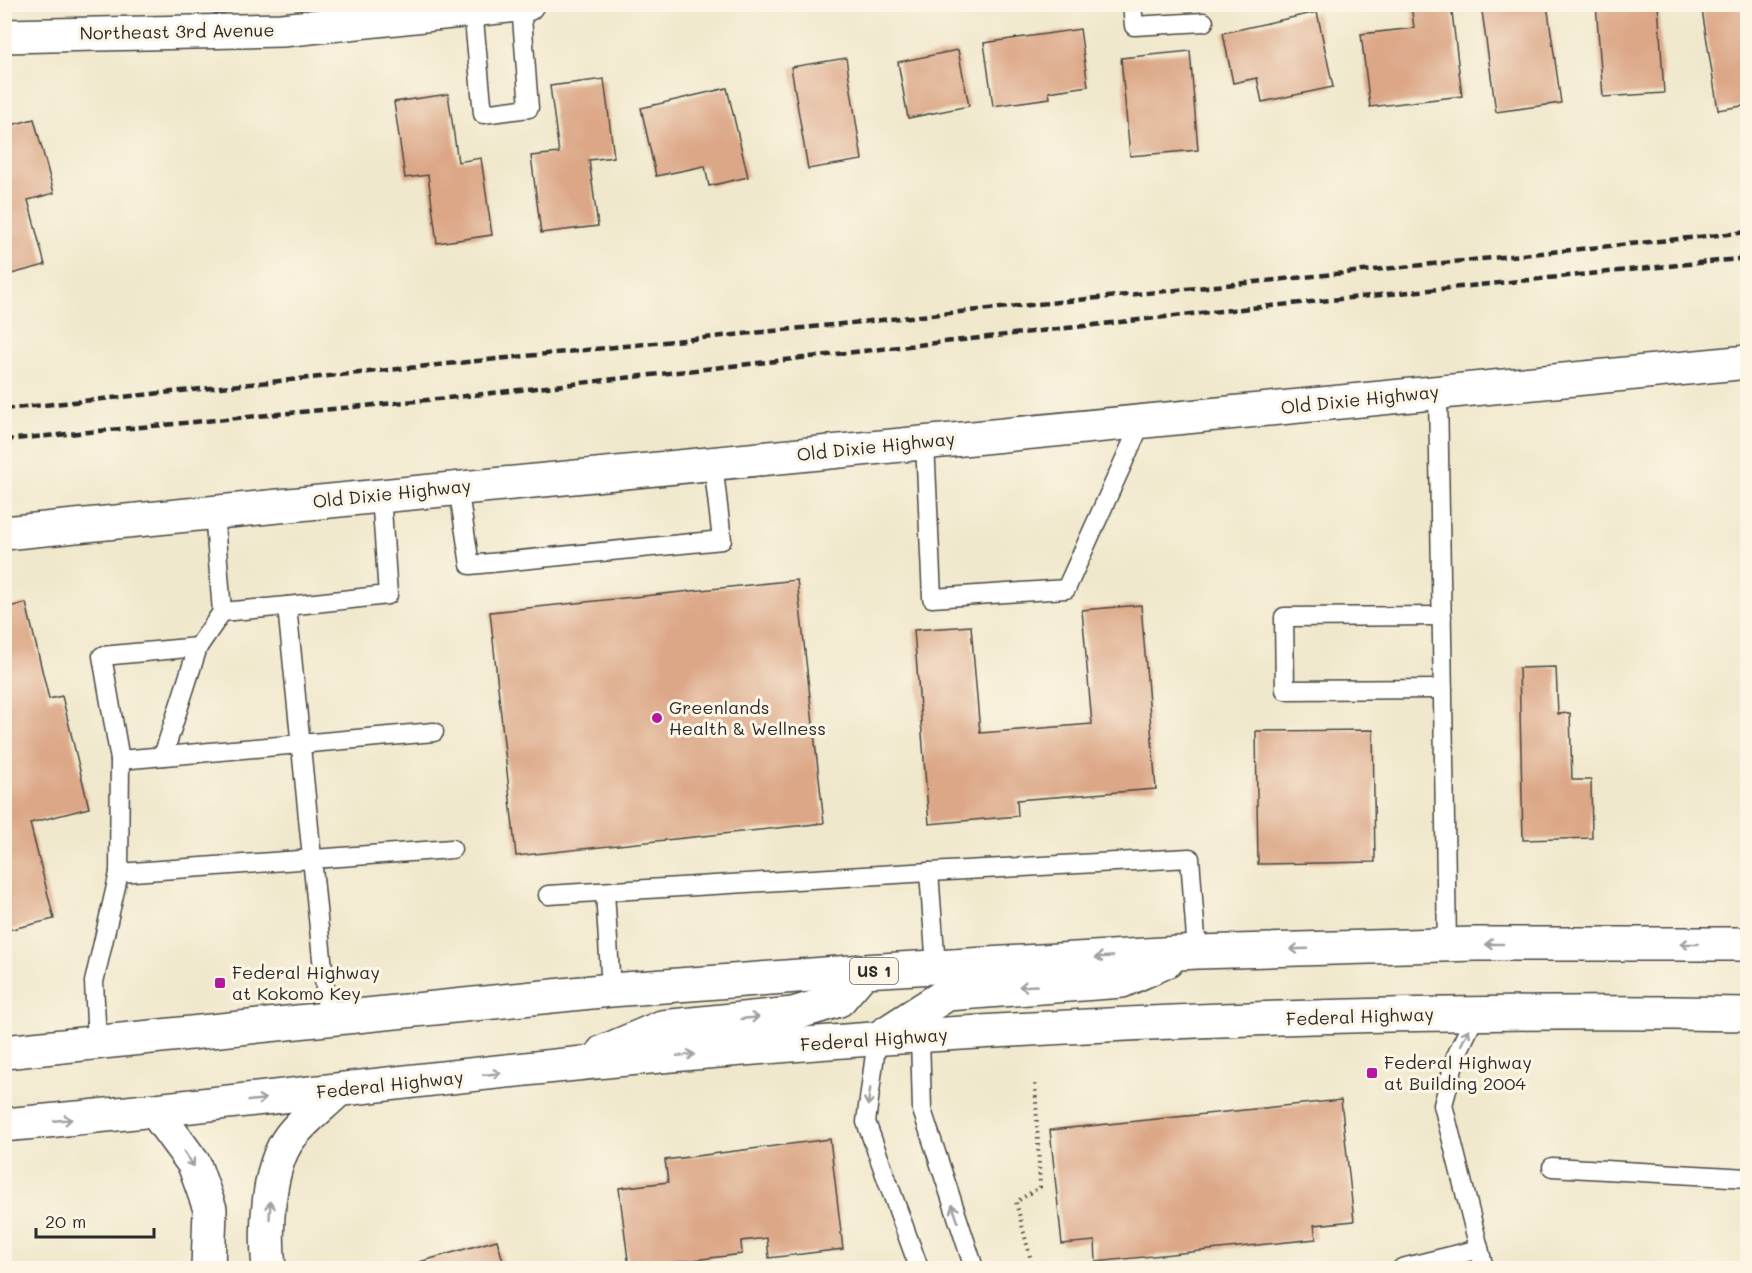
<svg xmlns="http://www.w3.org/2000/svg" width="1752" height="1273" viewBox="0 0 1752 1273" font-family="Mali,sans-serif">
<rect width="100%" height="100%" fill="#fcf5e5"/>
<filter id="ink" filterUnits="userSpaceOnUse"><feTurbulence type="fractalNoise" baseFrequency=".0167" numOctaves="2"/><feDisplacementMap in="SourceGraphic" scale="12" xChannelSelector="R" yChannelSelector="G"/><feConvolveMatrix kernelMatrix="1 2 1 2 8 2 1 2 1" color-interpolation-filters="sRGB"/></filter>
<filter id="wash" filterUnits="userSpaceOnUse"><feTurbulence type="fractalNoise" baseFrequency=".008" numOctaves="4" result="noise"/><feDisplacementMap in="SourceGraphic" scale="24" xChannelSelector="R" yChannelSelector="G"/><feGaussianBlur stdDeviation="1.35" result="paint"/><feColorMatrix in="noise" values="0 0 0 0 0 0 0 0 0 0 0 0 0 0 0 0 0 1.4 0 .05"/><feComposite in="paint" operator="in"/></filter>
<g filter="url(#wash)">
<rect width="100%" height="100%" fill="#f0e8cc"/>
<g id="blocks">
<g fill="#dca787">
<polygon points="1411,4 1451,4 1462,96 1370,107 1361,34 1414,28"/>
<polygon points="1481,4 1547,4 1561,103 1496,112"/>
<polygon points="1596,4 1658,4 1664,93 1603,97"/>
<polygon points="1701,4 1748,4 1748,105 1718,110"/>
<polygon points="1317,12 1333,87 1262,102 1257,78 1233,83 1223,33"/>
<polygon points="1080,29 1088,86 1049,92 1050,98 993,106 984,43"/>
<polygon points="958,50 969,106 908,118 898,62"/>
<polygon points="1190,51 1198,150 1130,156 1121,58"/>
<polygon points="846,58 862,160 808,169 791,67"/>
<polygon points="604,79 614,157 589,160 598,226 541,233 531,156 559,153 550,86"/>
<polygon points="727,88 748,177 709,186 705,166 656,176 641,108"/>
<polygon points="448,94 458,162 481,158 492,235 437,243 428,175 405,178 394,102"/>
<polygon points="34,119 54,193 28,200 45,265 4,276 4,127"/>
<polygon points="797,580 824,823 516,856 490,612"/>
<polygon points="26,603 49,699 62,696 89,808 30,823 54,919 4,931 4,608"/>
<polygon points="1141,605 1156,789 1017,800 1018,816 929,824 914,630 971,626 980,733 1092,724 1082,610"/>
<polygon points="1556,667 1558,714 1570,713 1572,780 1591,780 1592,838 1523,840 1519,668"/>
<polygon points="1373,730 1375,862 1258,864 1256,731"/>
<polygon points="1341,1100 1354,1221 1314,1225 1316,1239 1096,1262 1095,1241 1062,1244 1050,1130"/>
<polygon points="830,1139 843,1249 769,1258 767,1238 741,1241 742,1254 629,1268 619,1188 668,1182 665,1160"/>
<polygon points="497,1240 505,1268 398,1268"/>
</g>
</g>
</g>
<g filter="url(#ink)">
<use href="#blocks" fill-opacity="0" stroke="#494743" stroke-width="1.5"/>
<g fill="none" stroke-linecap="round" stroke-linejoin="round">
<g stroke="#494743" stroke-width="21">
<g id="service">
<polyline points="1132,4 1134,26 1204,22"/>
<polyline points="473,10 483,114 529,108 521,5"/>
<polyline points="1438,392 1447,945"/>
<polyline points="925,442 932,598 1066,589 1142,421"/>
<polyline points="458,487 470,565 722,540 713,463"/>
<polyline points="214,511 222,612"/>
<polyline points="1442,616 1284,617 1285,690 1443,689"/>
<polyline points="163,756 198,647"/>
<polyline points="120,760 434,732"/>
<polyline points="119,873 120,760 102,656 198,647 222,612 287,606"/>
<polyline points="605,892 611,990"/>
<polyline points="548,895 929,872"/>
<polyline points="936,967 929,872 1190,858 1197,952"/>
<polyline points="1476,1014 1456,1056 1443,1105 1484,1268"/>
<polyline points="328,1019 287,606 388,595 381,495"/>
<polyline points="920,1035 922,1110 974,1268"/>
<polyline points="877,1039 866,1122 919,1268"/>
<polyline points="97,1043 94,982 119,873 452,849"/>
<polyline points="1552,1167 1748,1178"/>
<polyline points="1402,1268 1479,1249"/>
</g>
</g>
<g stroke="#494743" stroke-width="36">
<g id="minor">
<polyline points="4,36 282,30 527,4"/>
<polyline points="155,1111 194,1164 210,1209 208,1268"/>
<path d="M269 1268C265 1231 267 1168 290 1137 303 1120 322 1106 337 1091"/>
</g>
</g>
<g stroke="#494743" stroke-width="36">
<polyline id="tertiary" points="4,533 1748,362"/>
</g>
<g stroke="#494743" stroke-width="36">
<g id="primary">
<polyline points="877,1039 947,994 1122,981 1167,961"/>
<polyline points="4,1052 611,990 864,971 1197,952 1476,944 1748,944"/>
<polyline points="603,1052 662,1027 793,1014 839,1000 864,971"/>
<path d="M4 1125C209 1107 412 1079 616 1060 992 1025 1370 1008 1748 1014"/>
</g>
</g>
<polyline stroke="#494743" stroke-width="4" stroke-dasharray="1.5 4.5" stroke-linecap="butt" points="1033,1268 1016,1202 1040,1187 1035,1080"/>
<use href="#service" stroke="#fff" stroke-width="18"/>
<use href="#minor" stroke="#fff" stroke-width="33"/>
<use href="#tertiary" stroke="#fff" stroke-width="33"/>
<use href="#primary" stroke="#fff" stroke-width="33"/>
<g stroke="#2b2b2b" stroke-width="4.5" stroke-dasharray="9 4.5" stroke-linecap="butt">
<polyline points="4,409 1748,232"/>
<polyline points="4,440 448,398 1191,314 1748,258"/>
</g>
</g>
<defs><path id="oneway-shaft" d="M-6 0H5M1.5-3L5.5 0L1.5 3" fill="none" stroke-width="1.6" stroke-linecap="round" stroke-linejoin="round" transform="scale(1.5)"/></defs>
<g stroke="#a0a0a0">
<use href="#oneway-shaft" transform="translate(1494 944) rotate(-180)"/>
<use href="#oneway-shaft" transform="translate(1689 944) rotate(-180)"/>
<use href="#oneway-shaft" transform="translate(1299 949) rotate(178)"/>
<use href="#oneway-shaft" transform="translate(1104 957) rotate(177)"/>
<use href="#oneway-shaft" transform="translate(1028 986) rotate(177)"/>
<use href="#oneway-shaft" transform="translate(750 1018) rotate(-6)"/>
<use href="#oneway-shaft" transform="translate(1465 1037) rotate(-64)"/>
<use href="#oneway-shaft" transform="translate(686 1055) rotate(-5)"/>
<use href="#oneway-shaft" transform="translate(492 1074) rotate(-6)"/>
<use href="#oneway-shaft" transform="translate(869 1097) rotate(98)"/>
<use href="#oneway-shaft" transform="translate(257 1100) rotate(-6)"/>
<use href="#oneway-shaft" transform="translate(63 1120) rotate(-5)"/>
<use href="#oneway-shaft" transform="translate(189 1159) rotate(56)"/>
<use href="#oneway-shaft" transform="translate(270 1210) rotate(-87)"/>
<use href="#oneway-shaft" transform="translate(955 1213) rotate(-109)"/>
</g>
</g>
<g fill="#b5179e" stroke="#fcf5e5" stroke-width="2">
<circle cx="657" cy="718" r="6"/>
<rect x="214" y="977" width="12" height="12" rx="3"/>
<rect x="1366" y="1067" width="12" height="12" rx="3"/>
</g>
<g text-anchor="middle" stroke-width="6" stroke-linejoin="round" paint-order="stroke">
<rect fill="#fcf5e5" stroke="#6a6863" stroke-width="1.5" x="850" y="958" width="48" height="26" rx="4.5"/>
<g font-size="16" font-weight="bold" fill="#2b2b2b">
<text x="874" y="977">US 1</text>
</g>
<g font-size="18" fill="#2b2b2b" stroke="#fcf5e5">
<text transform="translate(177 32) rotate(-1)" y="6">Northeast 3rd Avenue</text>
<text transform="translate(1360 400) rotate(-6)" y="6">Old Dixie Highway</text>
<text transform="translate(876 447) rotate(-6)" y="6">Old Dixie Highway</text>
<text transform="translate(392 494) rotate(-6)" y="6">Old Dixie Highway</text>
<text transform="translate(1360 1017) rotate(-2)" y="6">Federal Highway</text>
<text transform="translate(874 1040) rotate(-4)" y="6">Federal Highway</text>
<text transform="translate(390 1085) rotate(-6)" y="6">Federal Highway</text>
</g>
<g font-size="18" fill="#2b2b2b" stroke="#fcf5e5" text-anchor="start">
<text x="669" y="714">Greenlands<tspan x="669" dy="21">Health &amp; Wellness</tspan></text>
<text x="232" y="979">Federal Highway<tspan x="232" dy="21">at Kokomo Key</tspan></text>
<text x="1384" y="1069">Federal Highway<tspan x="1384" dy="21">at Building 2004</tspan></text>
</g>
</g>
<rect width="1752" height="1273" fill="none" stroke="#fcf5e5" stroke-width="24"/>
<path d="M36 1228v9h118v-9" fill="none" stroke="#2b2b2b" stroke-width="3"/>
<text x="45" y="1228" font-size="18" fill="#2b2b2b" stroke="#fcf5e5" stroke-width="4.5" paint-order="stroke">20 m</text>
</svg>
